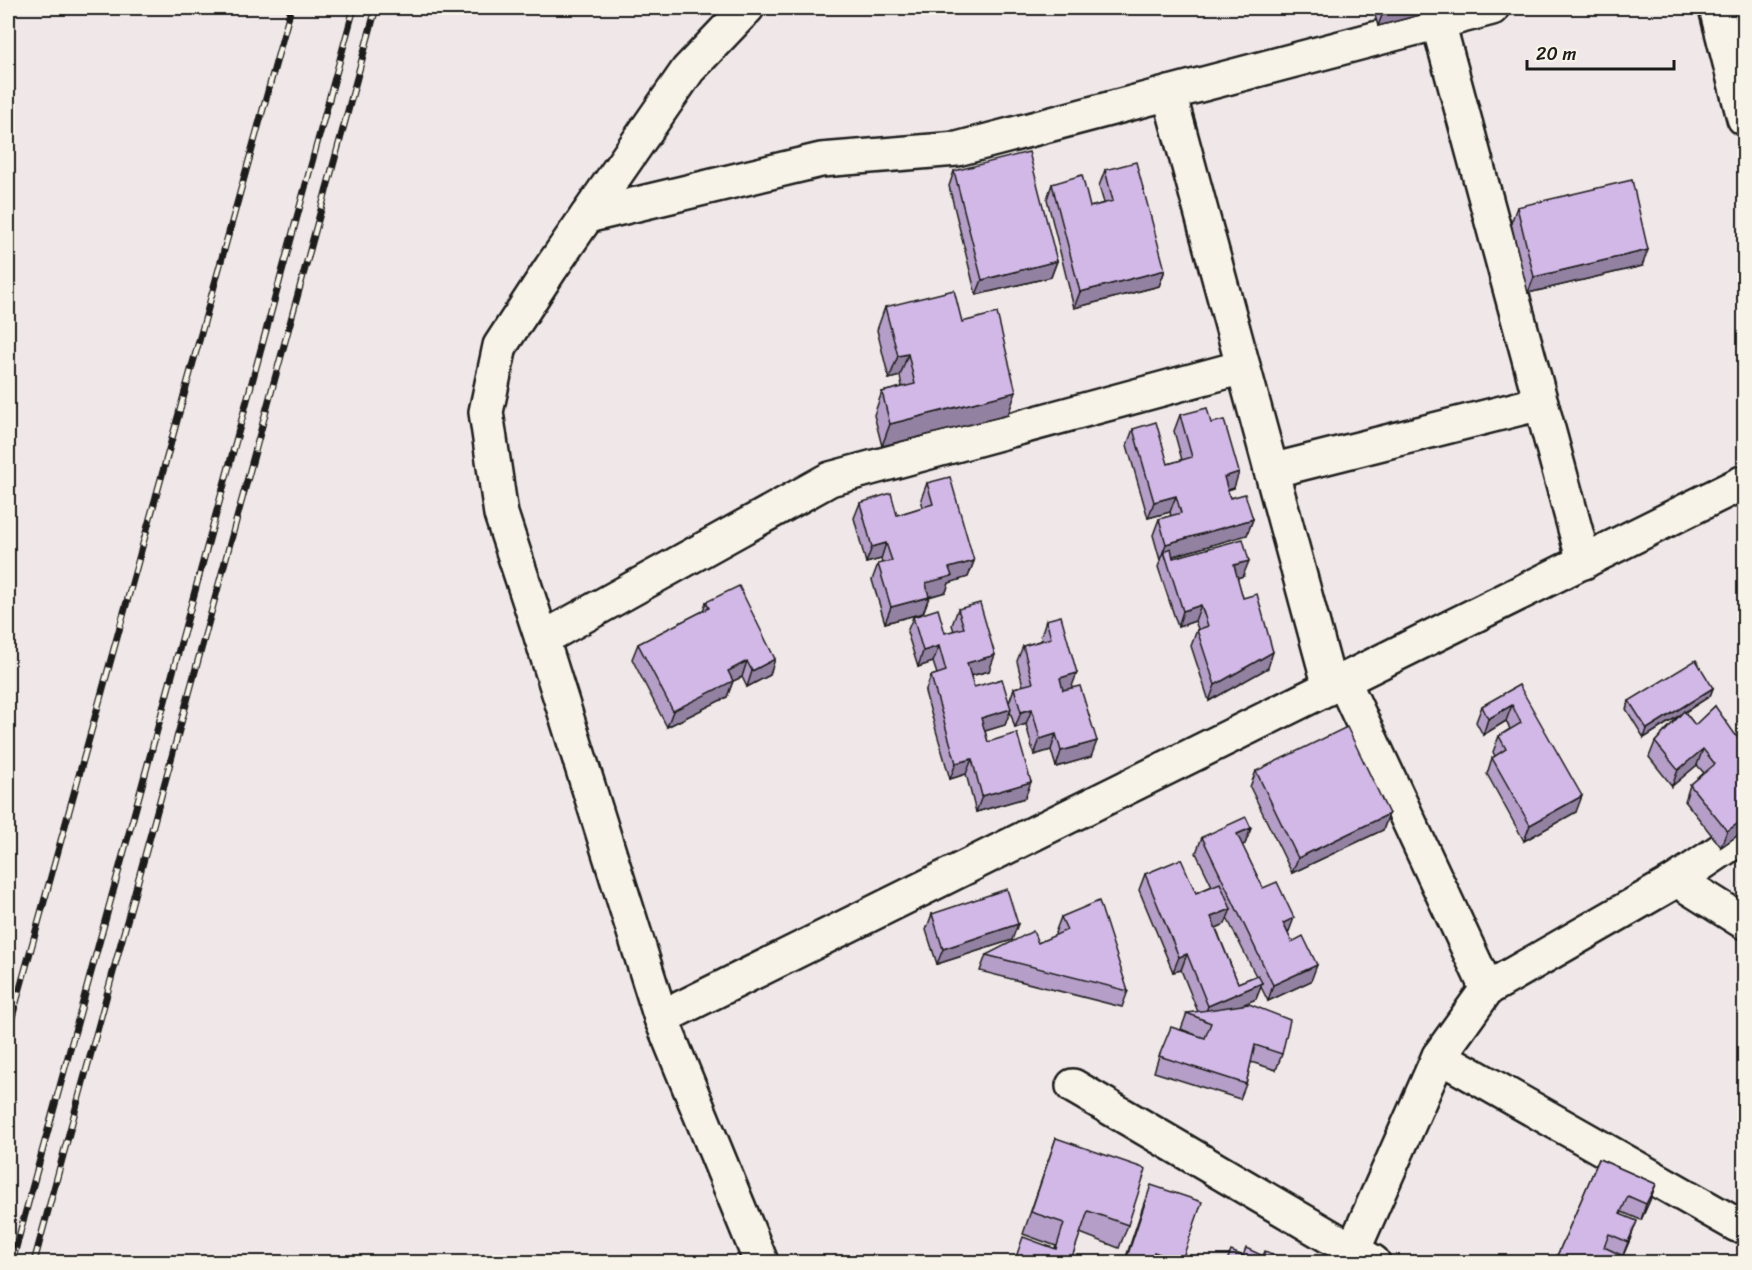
<svg xmlns="http://www.w3.org/2000/svg" width="1752" height="1270" viewBox="0 0 1752 1270" font-family="Sriracha,sans-serif">
<rect width="100%" height="100%" fill="#f0e7e8"/>
<filter id="ink" filterUnits="userSpaceOnUse"><feTurbulence type="fractalNoise" baseFrequency=".0167" numOctaves="2"/><feDisplacementMap in="SourceGraphic" scale="12" xChannelSelector="R" yChannelSelector="G"/><feConvolveMatrix kernelMatrix="1 2 1 2 8 2 1 2 1" color-interpolation-filters="sRGB"/></filter>
<g filter="url(#ink)">
<g fill="none" stroke-linecap="round" stroke-linejoin="round">
<g stroke="#1c1c1c" stroke-width="38">
<g id="street">
<polyline points="747,8 688,70 551,268 500,346 486,412 501,514 542,639 661,1018 761,1262"/>
<polyline points="1716,8 1744,118"/>
<polyline points="1438,22 1584,562"/>
<polyline points="1169,93 1330,687"/>
<polyline points="587,216 821,160 957,149 1492,8"/>
<polyline points="1271,471 1541,403"/>
<polyline points="542,639 830,479 1243,367"/>
<polyline points="1343,680 1487,989"/>
<polyline points="1677,880 1744,922"/>
<polyline points="661,1018 1744,482"/>
<polyline points="1439,1056 1737,1225"/>
<polyline points="1073,1086 1373,1262"/>
<polyline points="1348,1262 1439,1056 1487,989 1677,880 1744,835"/>
</g>
</g>
<use href="#street" stroke="#f7f3e8" stroke-width="33"/>
<g stroke="#1c1c1c" stroke-width="7">
<g id="rail">
<polyline points="8,1032 291,8"/>
<polyline points="12,1262 354,8"/>
<polyline points="34,1262 376,8"/>
</g>
</g>
<use href="#rail" stroke="#f7f3e8" stroke-width="4.5" stroke-dasharray="14" stroke-linecap="butt"/>
</g>
<g fill="#b59ec7" stroke="#1c1c1c" stroke-width="1.5" fill-rule="evenodd">
<polygon points="1373,8 1446,8 1378,26"/>
<polygon points="1105,170 1165,270 1159,286 1074,308 1047,199 1052,184 1090,207 1104,203 1099,186"/>
<polygon points="954,171 1057,261 1051,277 976,295 949,186"/>
<polygon points="1517,207 1642,266 1528,293 1511,223"/>
<polygon points="885,307 962,322 1008,415 882,446 874,415 882,392 902,387 900,376 889,379 877,330"/>
<polygon points="1180,415 1211,423 1234,488 1227,490 1230,498 1253,519 1247,535 1173,556 1173,558 1243,576 1237,578 1243,598 1268,668 1209,701 1191,646 1197,630 1198,629 1195,621 1178,627 1158,567 1161,559 1160,560 1153,535 1159,519 1171,516 1170,512 1148,518 1127,445 1133,429 1168,464 1182,460 1174,431"/>
<polygon points="927,483 974,561 968,577 949,583 946,592 929,597 923,613 885,623 872,580 878,564 882,563 881,559 866,563 854,518 860,503 897,515 923,507 921,499"/>
<polygon points="706,602 770,675 747,687 742,677 733,681 727,697 667,727 632,659 638,644 703,611"/>
<polygon points="958,609 989,671 971,676 974,687 1009,703 1014,688 1023,686 1017,661 1023,646 1042,640 1041,636 1046,620 1072,688 1091,757 1056,767 1051,750 1034,755 1026,724 1015,728 1010,711 1005,725 985,731 988,742 1025,798 976,812 966,774 950,779 925,692 931,676 937,674 933,662 918,667 907,632 913,617 945,633 954,631 952,625"/>
<polygon points="1519,685 1576,812 1524,841 1487,774 1492,758 1495,756 1493,752 1499,736 1510,729 1506,721 1483,735 1476,722 1482,706"/>
<polygon points="1713,688 1710,696 1685,712 1695,725 1715,706 1744,831 1721,847 1685,801 1690,785 1704,773 1697,765 1672,786 1649,757 1655,742 1679,716 1644,738 1626,709 1629,701"/>
<polygon points="1256,771 1389,814 1383,830 1292,873 1250,787"/>
<path d="M1251 828 1245 844 1242 845 1263 888 1288 934 1311 981 1268 1001 1261 987 1256 999 1244 1004 1282 1054 1276 1070 1251 1062 1246 1084 1240 1099 1154 1072 1159 1056 1196 1035 1181 1029 1187 1013 1198 1012 1181 970 1173 972 1139 890 1145 874 1196 893 1212 886 1196 853 1202 837ZM1227 918 1256 976 1238 983 1216 928 1225 924Z"/>
<polygon points="932,914 1012,940 937,964 926,930"/>
<polygon points="1061,917 1128,991 1122,1007 980,971 986,955 1038,943 1056,935 1055,933"/>
<polygon points="1056,1138 1128,1225 1119,1248 1080,1233 1070,1263 1055,1248 1056,1246 1023,1234"/>
<polygon points="1599,1159 1656,1184 1650,1200 1641,1220 1622,1212 1621,1214 1631,1237 1622,1258 1621,1257 1554,1263"/>
<polygon points="1145,1200 1181,1263 1124,1263"/>
</g>
<g fill="#9381a2" stroke="#1c1c1c" stroke-width="1.5">
<polygon points="1392,8 1446,8 1378,26 1384,10"/>
<polygon points="1648,250 1642,266 1528,293 1534,277"/>
<polygon points="1057,261 1051,277 976,295 982,280"/>
<polygon points="1165,270 1159,286 1074,308 1080,292"/>
<polygon points="908,354 900,376 889,379 898,356"/>
<polygon points="1016,392 1008,415 882,446 890,424"/>
<polygon points="1239,472 1234,488 1218,493 1224,477"/>
<polygon points="1176,496 1170,512 1148,518 1154,502"/>
<polygon points="1253,519 1247,535 1166,558 1164,551 1161,559 1160,560 1166,544"/>
<polygon points="886,543 881,559 866,563 872,547"/>
<polygon points="974,561 968,577 949,583 946,592 920,599 926,583 949,568"/>
<polygon points="1249,561 1243,576 1228,581 1234,565"/>
<polygon points="929,597 923,613 885,623 891,607"/>
<polygon points="1201,605 1195,621 1178,627 1183,611"/>
<polygon points="939,646 933,662 918,667 923,651"/>
<polygon points="1273,652 1268,668 1209,701 1215,685"/>
<polygon points="995,655 989,671 962,678 967,663"/>
<polygon points="775,659 770,675 747,687 752,671"/>
<polygon points="747,661 742,677 733,681 727,697 667,727 673,711 728,671"/>
<polygon points="1077,673 1071,689 1054,694 1060,678"/>
<polygon points="1713,688 1710,696 1644,738 1647,729"/>
<polygon points="1512,705 1506,721 1483,735 1488,719"/>
<polygon points="1011,709 1005,725 975,734 981,718"/>
<polygon points="1032,709 1026,724 1015,728 1021,712"/>
<polygon points="1056,734 1051,750 1034,755 1040,739"/>
<polygon points="1097,741 1091,757 1056,767 1061,751"/>
<polygon points="1703,749 1697,765 1672,786 1678,770"/>
<polygon points="972,759 966,774 950,779 956,763"/>
<polygon points="1031,782 1025,798 976,812 982,796"/>
<polygon points="1582,796 1576,812 1524,841 1530,825"/>
<polygon points="1389,814 1383,830 1292,873 1298,858"/>
<polygon points="1744,819 1744,831 1721,847 1727,831"/>
<polygon points="1251,828 1245,844 1232,850 1237,834"/>
<polygon points="1231,909 1225,924 1205,933 1211,917"/>
<polygon points="1294,918 1288,934 1283,923"/>
<polygon points="1018,924 1012,940 937,964 943,949"/>
<polygon points="1187,954 1181,970 1173,972 1179,957"/>
<polygon points="1317,965 1311,981 1268,1001 1273,985"/>
<polygon points="1262,983 1256,999 1206,1021 1203,1020 1208,1006"/>
<polygon points="1656,1184 1650,1200 1641,1220 1646,1204"/>
<polygon points="1637,1221 1631,1237 1622,1258 1628,1242"/>
</g>
<g fill="#d2b8e7" stroke="#1c1c1c" stroke-width="1.5">
<polygon points="1029,152 1057,261 982,280 954,171"/>
<polygon points="1136,162 1165,270 1080,292 1052,184 1082,175 1090,207 1113,201 1105,170"/>
<polygon points="1632,180 1648,250 1534,277 1517,207"/>
<polygon points="954,290 962,322 997,313 1016,392 890,424 882,392 915,384 908,354 898,356 885,307"/>
<polygon points="1207,408 1211,423 1224,420 1239,472 1224,477 1230,498 1245,494 1253,519 1166,544 1159,519 1181,513 1176,496 1154,502 1133,429 1156,422 1168,464 1192,457 1180,415"/>
<polygon points="950,477 974,561 949,568 952,576 926,583 929,597 891,607 878,564 892,561 886,543 872,547 860,503 891,493 897,515 933,504 927,483"/>
<polygon points="1243,539 1249,561 1234,565 1243,598 1257,594 1273,652 1215,685 1197,630 1208,626 1201,605 1183,611 1164,551 1171,548 1173,558"/>
<polygon points="739,586 775,659 752,671 747,661 728,671 733,681 673,711 638,644 709,608 706,602"/>
<polygon points="980,603 995,655 967,663 974,687 1002,679 1011,709 981,718 988,742 1017,733 1031,782 982,796 972,759 956,763 931,676 946,671 939,646 923,651 913,617 938,609 945,633 964,628 958,609"/>
<polygon points="1061,616 1077,673 1060,678 1063,690 1080,686 1097,741 1061,751 1056,734 1040,739 1032,709 1021,712 1014,688 1033,683 1023,646 1051,638 1046,620"/>
<polygon points="1696,660 1713,688 1647,729 1629,701"/>
<polygon points="1519,685 1582,796 1530,825 1492,758 1506,749 1499,736 1521,723 1512,705 1488,719 1482,706"/>
<polygon points="1715,706 1744,747 1744,819 1727,831 1690,785 1715,764 1703,749 1678,770 1655,742 1684,711 1695,725"/>
<polygon points="1347,727 1389,814 1298,858 1256,771"/>
<polygon points="1246,817 1251,828 1237,834 1263,888 1277,882 1294,918 1283,923 1292,942 1303,936 1317,965 1273,985 1202,837"/>
<polygon points="1181,859 1196,893 1220,883 1231,909 1211,917 1238,983 1258,975 1262,983 1208,1006 1187,954 1179,957 1145,874"/>
<polygon points="1007,889 1018,924 943,949 932,914"/>
<polygon points="1099,901 1128,991 986,955 1033,931 1038,943 1067,930 1061,917"/>
<polygon points="1249,1004 1290,1020 1282,1054 1255,1045 1246,1084 1159,1056 1171,1027 1205,1038 1211,1023 1187,1013"/>
<polygon points="1056,1138 1146,1169 1128,1225 1088,1211 1070,1263 1014,1263 1023,1237 1056,1249 1064,1223 1031,1212"/>
<polygon points="1599,1159 1656,1184 1646,1204 1628,1196 1620,1214 1637,1221 1628,1242 1609,1234 1604,1247 1621,1255 1618,1263 1554,1263"/>
<polygon points="1151,1185 1202,1202 1181,1263 1162,1263 1165,1256 1154,1252 1150,1263 1132,1263 1126,1260"/>
<polygon points="1246,1248 1263,1256 1265,1251 1293,1263 1226,1263 1231,1251 1243,1256"/>
</g>
</g>
<rect width="1752" height="1270" fill="none" stroke="#f7f3e8" stroke-width="30"/>
<rect x="15" y="15" width="1722" height="1240" fill="none" stroke="#1c1c1c" stroke-width="2" filter="url(#ink)"/>
<path d="M1527 60v9h147v-9" fill="none" stroke="#1c1c1c" stroke-width="3"/>
<text x="1536" y="60" font-size="18" fill="#1c1c1c" stroke="#f7f3e8" stroke-width="4.5" paint-order="stroke">20 m</text>
</svg>
